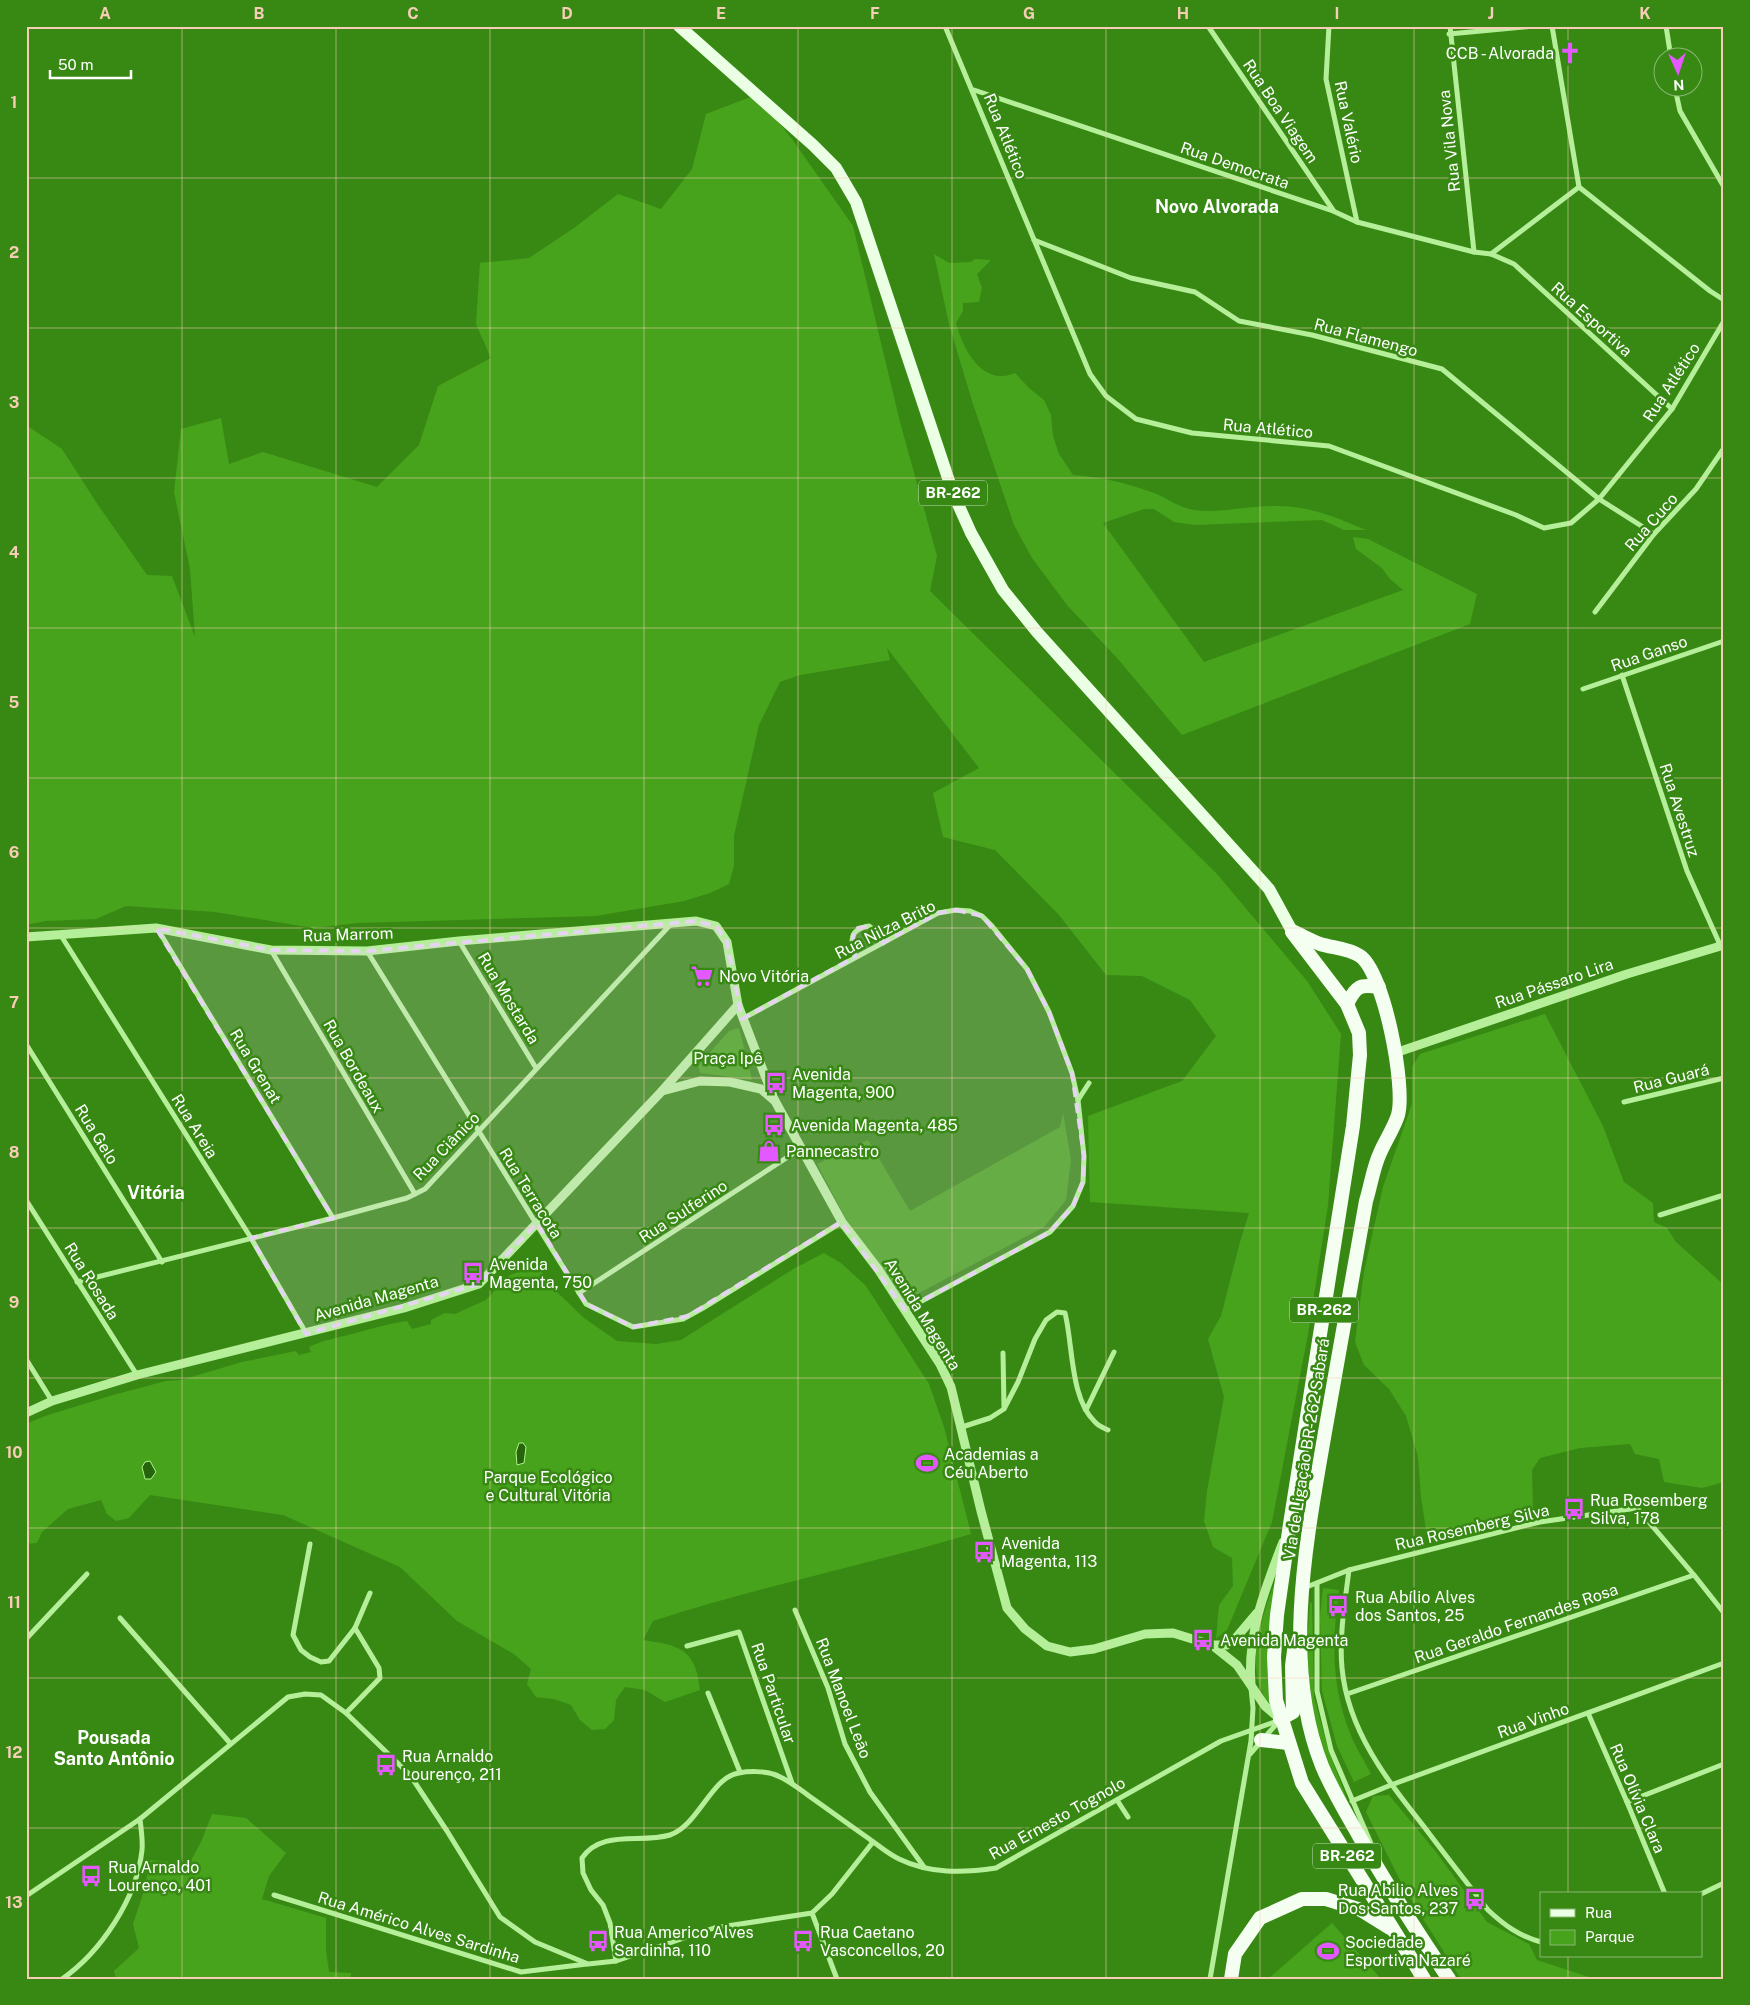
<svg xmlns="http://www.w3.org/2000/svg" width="1750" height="2005" viewBox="0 0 1750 2005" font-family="'Public Sans',sans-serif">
<rect width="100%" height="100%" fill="#388914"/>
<g fill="#48a31c">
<polygon points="756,95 792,139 853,226 900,422 937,556 930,591 1217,874 1307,981 1341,1034 1328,1205 1308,1334 1272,1522 1227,1630 1216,1639 1219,1605 1233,1586 1232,1558 1213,1547 1204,1521 1207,1491 1224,1397 1208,1339 1221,1316 1240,1242 1249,1213 1090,1202 1088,1116 1182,1081 1216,1036 1190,1000 1142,976 1106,975 1059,915 995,850 943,837 933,793 979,768 887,648 890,660 800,675 780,682 759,725 734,836 734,866 729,884 710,893 684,901 596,916 358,923 313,928 215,912 126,906 96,919 45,921 26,925 26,425 62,449 98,505 147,575 172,576 195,637 190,569 174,492 181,429 221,418 229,464 263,452 377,487 419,445 438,386 491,358 476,324 480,263 529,258 574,228 618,194 661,209 692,169 706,114"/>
<path d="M934 254 949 263 971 262 975 259 991 260 977 274 982 288 979 302 963 303V311L956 323C961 343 977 378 1003 376 1007 376 1011 374 1015 373L1029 388 1044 400 1051 415 1053 436 1059 454 1073 475C1101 477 1127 483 1154 493 1165 497 1177 506 1189 509 1218 515 1246 505 1276 506 1310 506 1335 517 1366 530H1344L1322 520 1195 525 1174 522 1154 509H1144L1103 523 1204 662 1403 590 1390 579 1382 568 1356 549 1353 537 1368 539 1477 594 1470 624 1182 735 1118 659 1067 605 1032 558 1014 525 972 401 949 324Z"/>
<polygon points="1545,1014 1603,1126 1624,1182 1653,1203 1654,1222 1667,1228 1676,1242 1724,1285 1724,1482 1702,1488 1664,1482 1659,1459 1635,1454 1630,1444 1580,1448 1540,1458 1532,1470 1533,1508 1427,1536 1421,1497 1418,1457 1406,1416 1389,1389 1364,1365 1355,1342 1364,1272 1383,1187 1412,1104 1412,1067 1420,1054"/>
<polygon points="739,1028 752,1080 700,1073 698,1066 729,1031"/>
<polygon points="1063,1113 1071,1160 1066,1200 1044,1227 902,1302 846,1219 817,1164 868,1140 910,1211 1060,1127"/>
<path d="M824 1253 841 1263 866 1286 929 1384 944 1427 971 1534C866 1565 758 1587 653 1621L643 1640C679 1645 696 1649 700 1690L665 1702 645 1690 625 1687 616 1700 614 1720 605 1729 592 1730 580 1720 571 1705 554 1699 536 1697 527 1684 531 1669 514 1654 457 1621 400 1567 283 1515 150 1495 129 1518 116 1521 107 1514 101 1500 68 1509 42 1532 37 1543 26 1544V1424L45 1416 113 1395 166 1381 181 1380 242 1362 296 1351 299 1355 311 1352 309 1347C324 1340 336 1338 352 1334 370 1329 388 1324 407 1321L412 1329 431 1324V1320L445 1313 455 1314 486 1300 508 1276 526 1269 542 1272 558 1293 584 1318 617 1341 656 1344 681 1340 795 1268Z"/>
<path d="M1282 1563 1274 1708 1268 1705C1265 1698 1261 1691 1259 1684 1248 1646 1269 1598 1282 1563Z"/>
<path d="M1323 1588 1339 1590C1332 1639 1331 1686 1350 1733 1355 1747 1364 1760 1371 1774L1354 1782 1337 1746 1322 1691 1320 1617Z"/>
<path d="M1310 1602 1312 1603 1314 1697 1328 1749 1348 1802C1339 1787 1329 1771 1323 1755 1319 1746 1318 1737 1316 1728 1307 1686 1306 1644 1310 1602Z"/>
<polygon points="1389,1795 1436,1852 1487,1922 1529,1944 1537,1960 1595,1979 1461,1979 1405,1890 1366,1812 1373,1796"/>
<polygon points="212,1814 246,1818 286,1853 269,1876 262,1899 326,1918 326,1950 329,1972 351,1973 351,1979 116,1979 114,1971 139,1948 133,1924 144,1891 150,1860 189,1864 201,1842"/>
<polygon points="1332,1923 1381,1979 1268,1979"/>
</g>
<g fill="#27650c" stroke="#aff38c">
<polygon points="519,1443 523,1443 526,1447 524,1463 517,1465 516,1452"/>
<polygon points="150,1461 156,1472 151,1479 145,1479 142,1467 145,1462"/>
</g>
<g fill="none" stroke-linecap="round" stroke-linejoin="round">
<g stroke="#b6ef9a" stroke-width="5">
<polyline points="945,26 1090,374 1106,396 1136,419 1192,433 1329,446 1516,515 1544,528 1571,523 1599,499 1672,409 1724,321"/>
<polyline points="1208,26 1333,210"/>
<polyline points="1329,26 1326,79 1357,222"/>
<polyline points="1450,26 1474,252"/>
<polyline points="1552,26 1579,187 1710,291 1724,300"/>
<polyline points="1666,26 1671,58"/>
<polyline points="1449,34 1535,26"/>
<polyline points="1675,88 1680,111 1724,187"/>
<polyline points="974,90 1333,211 1357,222 1474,252 1491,254 1514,264 1672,409"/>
<polyline points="1034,240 1131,278 1195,292 1239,321 1312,335 1442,369 1599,499 1654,534"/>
<polyline points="1491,254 1579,187"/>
<polyline points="1595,612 1654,534 1696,489 1724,448"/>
<polyline points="1622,675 1687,871 1721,947"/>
<polyline points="1583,689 1724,641"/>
<polyline points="157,928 333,1218"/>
<polyline points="60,934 251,1238 306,1333"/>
<polyline points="459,941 536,1068"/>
<polyline points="271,950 415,1194"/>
<polyline points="367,951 586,1304 633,1327 683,1319 703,1308 842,1222"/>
<path d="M855 957C850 941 849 929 869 926L877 932 883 943"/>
<polyline points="742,1019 938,913 956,910 970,911 982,916 992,926 1027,969 1049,1012 1072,1073 1078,1100 1084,1156 1083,1182 1073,1206 1050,1232 905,1310"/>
<polyline points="26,1044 162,1262"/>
<polyline points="1078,1100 1089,1083"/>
<polyline points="1624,1102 1724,1078"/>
<polyline points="26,1200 137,1375"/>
<polyline points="1660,1215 1724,1195"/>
<polyline points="77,1282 333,1218 407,1198 425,1189 671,924"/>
<polyline points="579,1293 800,1149"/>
<polyline points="1003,1353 1004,1408"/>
<polyline points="26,1359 52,1401"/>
<polyline points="1086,1410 1114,1352"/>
<path d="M962 1427 990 1418 1004 1409 1018 1382 1035 1339 1046 1320 1057 1312 1065 1313C1073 1344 1070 1399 1095 1422 1098 1426 1104 1428 1108 1430"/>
<polyline points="310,1544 293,1635 301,1650 310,1657 321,1662 329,1661 355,1628 370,1593"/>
<path d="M1349 1570C1345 1602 1339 1636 1342 1668 1348 1731 1387 1780 1425 1828 1446 1856 1467 1883 1488 1910 1504 1925 1519 1936 1541 1942"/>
<polyline points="1317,1584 1317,1691 1331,1750 1375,1853"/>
<polyline points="1304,1588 1349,1570 1540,1522 1637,1508 1694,1575 1724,1613"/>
<polyline points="795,1610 828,1688 845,1744 870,1792 924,1867"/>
<polyline points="120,1618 230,1743"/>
<polyline points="26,1639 87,1574"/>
<polyline points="687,1646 739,1632 792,1783"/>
<polyline points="708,1693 740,1772"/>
<polyline points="1347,1694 1694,1575"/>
<polyline points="346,1713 380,1678 379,1668 355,1628"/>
<polyline points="1588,1713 1627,1802 1665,1894"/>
<polyline points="1250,1754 1279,1721"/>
<polyline points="1117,1800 1128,1817"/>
<polyline points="1352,1801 1391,1785 1724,1663"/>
<polyline points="1627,1802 1724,1764"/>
<polyline points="1701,1894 1724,1883"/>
<polyline points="274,1895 521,1972 587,1964"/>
<polyline points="26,1896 140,1819 288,1697 305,1694 321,1695 346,1713 410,1775 447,1831 500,1917 535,1942 588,1964 616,1961 714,1928 812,1913 832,1894 873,1842"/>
<polyline points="812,1913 837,1979"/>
<path d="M616 1961 610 1923 603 1905 591 1890 583 1873 582 1858C602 1829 640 1844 670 1835 698 1826 712 1776 739 1773 748 1771 765 1771 773 1774 786 1778 798 1788 809 1796 829 1810 848 1824 868 1838 878 1845 888 1854 899 1859 930 1874 963 1873 996 1868L1221 1741 1280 1720"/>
<path d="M62 1979C101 1952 137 1898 142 1850 143 1840 141 1829 140 1819"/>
<polyline points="1210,1979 1251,1741 1253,1708 1251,1688"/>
</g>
<g stroke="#b6ef9a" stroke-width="9">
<polyline points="26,937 156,928 271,950 367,951 459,941 696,921 716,926 727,942 738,1005 774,1099"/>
<polyline points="1395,1053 1627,974 1724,945"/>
<polyline points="662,1091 700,1081 730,1082 761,1089 775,1101 842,1222 878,1269 940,1364 951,1387 981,1511 1007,1608 1025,1629 1047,1646 1070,1652 1094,1649 1145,1634 1173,1633 1212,1645 1227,1645 1235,1639 1257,1613"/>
<polyline points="26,1413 52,1401 137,1375 404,1308 479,1284 662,1091 738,1005"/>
<polyline points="1212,1645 1237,1665 1265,1706 1280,1719"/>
<path d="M1251 1684C1247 1634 1265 1589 1283 1542"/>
</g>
<polyline stroke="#eaffe3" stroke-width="12" points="679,26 813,145 836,168 856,202 953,493 971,533 1003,590 1037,632 1269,889 1292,931"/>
<g stroke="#f4fff1" stroke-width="14">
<path d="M1292 931C1301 935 1310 940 1320 944 1333 948 1348 948 1360 956 1384 972 1406 1087 1398 1115 1394 1128 1385 1141 1380 1153 1373 1168 1371 1185 1366 1201 1353 1278 1338 1355 1325 1432 1307 1537 1281 1664 1322 1766 1332 1790 1346 1813 1359 1836 1387 1885 1417 1932 1449 1979"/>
<polyline points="1292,932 1347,1004 1359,1033 1360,1055 1353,1126 1290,1524 1277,1615 1274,1657 1276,1700 1302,1783 1424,1979"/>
<path d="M1347 1004C1356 986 1360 984 1379 987"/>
<polyline points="1280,1719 1293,1712 1292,1666 1295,1643"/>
<polyline points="1261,1740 1288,1743"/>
<polyline points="1231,1979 1235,1954 1260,1918 1302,1899 1326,1899 1361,1910 1390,1928"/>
</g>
</g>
<path fill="#e5d5f2" fill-opacity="0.2" stroke="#e5d5f2" stroke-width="4" stroke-dasharray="10 6" stroke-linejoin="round" d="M956 910 982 916 1027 969 1049 1012 1072 1073 1084 1156 1083 1182 1073 1206 1050 1232 905 1310 841 1222 688 1316 633 1327 586 1304 537 1223 479 1284 306 1334 251 1238 333 1218 156 928 271 950 367 951 696 921 716 926 727 942 742 1019 855 957 853 933 858 928 869 926 883 943 938 913Z"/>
<path fill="none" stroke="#f8cdb6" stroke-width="1" stroke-opacity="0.55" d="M182 26V1979M336 26V1979M490 26V1979M644 26V1979M798 26V1979M952 26V1979M1106 26V1979M1260 26V1979M1414 26V1979M1568 26V1894M26 178H1724M26 328H1724M26 478H1724M26 628H1724M26 778H1724M26 928H1724M26 1078H1724M26 1228H1724M26 1378H1724M26 1528H1724M26 1678H1724M26 1828H1724M1568 1956V1979"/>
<defs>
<g id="church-bare" transform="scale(1.725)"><path d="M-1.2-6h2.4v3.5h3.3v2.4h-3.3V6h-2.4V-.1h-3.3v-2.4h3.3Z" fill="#e459ff" stroke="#388914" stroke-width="2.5" paint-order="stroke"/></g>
<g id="supermarket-bare" transform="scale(1.725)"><path d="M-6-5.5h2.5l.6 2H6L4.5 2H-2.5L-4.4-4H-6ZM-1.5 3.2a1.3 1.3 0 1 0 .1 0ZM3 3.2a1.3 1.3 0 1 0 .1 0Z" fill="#e459ff" stroke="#388914" stroke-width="2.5" paint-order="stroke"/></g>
<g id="bus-bare" transform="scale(1.725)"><path d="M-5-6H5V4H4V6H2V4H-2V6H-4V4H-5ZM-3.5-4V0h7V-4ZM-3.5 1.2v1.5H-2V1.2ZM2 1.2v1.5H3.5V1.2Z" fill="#e459ff" stroke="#388914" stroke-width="2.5" paint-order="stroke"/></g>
<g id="shop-bare" transform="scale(1.725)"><path d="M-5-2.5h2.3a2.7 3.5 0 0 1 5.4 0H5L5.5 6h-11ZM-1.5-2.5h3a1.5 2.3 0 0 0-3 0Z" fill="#e459ff" stroke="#388914" stroke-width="2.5" paint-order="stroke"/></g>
<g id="stadium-bare" transform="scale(1.725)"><path d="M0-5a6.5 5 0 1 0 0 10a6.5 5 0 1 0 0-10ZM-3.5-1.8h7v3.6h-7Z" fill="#e459ff" stroke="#388914" stroke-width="2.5" paint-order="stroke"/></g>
</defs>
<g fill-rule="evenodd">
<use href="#church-bare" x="1570" y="53"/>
<use href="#supermarket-bare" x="702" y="976"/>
<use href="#bus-bare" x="776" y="1083"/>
<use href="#bus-bare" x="774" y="1125"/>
<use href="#shop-bare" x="769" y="1151"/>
<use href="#bus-bare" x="473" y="1273"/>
<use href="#stadium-bare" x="927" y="1463"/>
<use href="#bus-bare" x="1574" y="1509"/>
<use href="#bus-bare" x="984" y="1552"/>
<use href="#bus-bare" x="1338" y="1606"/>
<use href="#bus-bare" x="1203" y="1640"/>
<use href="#bus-bare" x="386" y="1765"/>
<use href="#bus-bare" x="91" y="1876"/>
<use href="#bus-bare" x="1475" y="1899"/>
<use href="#bus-bare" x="598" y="1941"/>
<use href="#bus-bare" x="803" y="1941"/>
<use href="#stadium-bare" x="1328" y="1951"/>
</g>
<g text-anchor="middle" stroke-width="5" stroke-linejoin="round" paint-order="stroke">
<g fill="#388914" stroke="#c3dcb8" stroke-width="1">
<rect x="919" y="480.5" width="68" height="25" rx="4"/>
<rect x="1290" y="1297.5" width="68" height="25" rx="4"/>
<rect x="1313" y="1843.5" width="68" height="25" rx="4"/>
</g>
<g font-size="15" font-weight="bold" fill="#fff">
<text x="953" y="498">BR-262</text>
<text x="1324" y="1315">BR-262</text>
<text x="1347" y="1861">BR-262</text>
</g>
<g font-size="16" fill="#fff" stroke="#388914" text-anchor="start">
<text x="1554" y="59" text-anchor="end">CCB - Alvorada</text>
<text x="719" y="982">Novo Vitória</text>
<text x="792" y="1080">Avenida<tspan x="792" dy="18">Magenta, 900</tspan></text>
<text x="791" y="1131">Avenida Magenta, 485</text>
<text x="786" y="1157">Pannecastro</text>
<text x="489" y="1270">Avenida<tspan x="489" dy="18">Magenta, 750</tspan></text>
<text x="944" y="1460">Academias a<tspan x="944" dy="18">Céu Aberto</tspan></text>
<text x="1590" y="1506">Rua Rosemberg<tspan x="1590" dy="18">Silva, 178</tspan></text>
<text x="1001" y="1549">Avenida<tspan x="1001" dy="18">Magenta, 113</tspan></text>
<text x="1355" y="1603">Rua Abílio Alves<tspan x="1355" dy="18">dos Santos, 25</tspan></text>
<text x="1220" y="1646">Avenida Magenta</text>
<text x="402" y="1762">Rua Arnaldo<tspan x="402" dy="18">Lourenço, 211</tspan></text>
<text x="108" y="1873">Rua Arnaldo<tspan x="108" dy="18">Lourenço, 401</tspan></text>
<text x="1458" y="1896" text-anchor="end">Rua Abilio Alves<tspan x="1458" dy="18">Dos Santos, 237</tspan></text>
<text x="614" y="1938">Rua Americo Alves<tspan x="614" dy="18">Sardinha, 110</tspan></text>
<text x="820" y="1938">Rua Caetano<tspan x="820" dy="18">Vasconcellos, 20</tspan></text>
<text x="1345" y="1948">Sociedade<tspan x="1345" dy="18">Esportiva Nazaré</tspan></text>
</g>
<g font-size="16" fill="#fff" stroke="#388914">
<text transform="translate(1281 111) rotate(56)" y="6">Rua Boa Viagem</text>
<text transform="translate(1349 122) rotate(78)" y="6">Rua Valério</text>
<text transform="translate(1006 136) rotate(68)" y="6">Rua Atlético</text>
<text transform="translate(1449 141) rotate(-96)" y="6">Rua Vila Nova</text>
<text transform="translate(1235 165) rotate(19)" y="6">Rua Democrata</text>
<text transform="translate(1592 319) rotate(42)" y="6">Rua Esportiva</text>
<text transform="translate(1366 337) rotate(15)" y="6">Rua Flamengo</text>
<text transform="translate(1671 382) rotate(-57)" y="6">Rua Atlético</text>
<text transform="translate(1268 428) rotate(5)" y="6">Rua Atlético</text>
<text transform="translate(1651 522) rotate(-49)" y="6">Rua Cuco</text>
<text transform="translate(1649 653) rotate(-19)" y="6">Rua Ganso</text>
<text transform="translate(1680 810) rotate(72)" y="6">Rua Avestruz</text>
<text transform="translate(885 929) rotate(-27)" y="6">Rua Nilza Brito</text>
<text transform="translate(348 934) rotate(-2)" y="6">Rua Marrom</text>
<text transform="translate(1554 983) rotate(-19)" y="6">Rua Pássaro Lira</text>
<text transform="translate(509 998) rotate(59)" y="6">Rua Mostarda</text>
<text transform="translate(256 1066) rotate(59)" y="6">Rua Grenat</text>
<text transform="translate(354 1066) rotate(60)" y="6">Rua Bordeaux</text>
<text transform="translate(1671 1078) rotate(-14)" y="6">Rua Guará</text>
<text transform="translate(195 1126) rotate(58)" y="6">Rua Areia</text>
<text transform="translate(97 1134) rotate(58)" y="6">Rua Gelo</text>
<text transform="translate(446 1146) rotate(-46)" y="6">Rua Ciânico</text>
<text transform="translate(531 1193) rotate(58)" y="6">Rua Terracota</text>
<text transform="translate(683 1211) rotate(-33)" y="6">Rua Sulferino</text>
<text transform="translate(92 1281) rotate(58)" y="6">Rua Rosada</text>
<text transform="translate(376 1298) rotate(-16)" y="6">Avenida Magenta</text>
<text transform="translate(923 1314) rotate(58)" y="6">Avenida Magenta</text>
<text transform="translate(1306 1449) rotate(-81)" y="6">Via de Ligação BR-262 Sabará</text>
<text transform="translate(1472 1527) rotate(-13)" y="6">Rua Rosemberg Silva</text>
<text transform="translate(1516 1623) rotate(-19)" y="6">Rua Geraldo Fernandes Rosa</text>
<text transform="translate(774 1693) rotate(71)" y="6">Rua Particular</text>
<text transform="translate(844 1698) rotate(69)" y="6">Rua Manoel Leão</text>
<text transform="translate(1533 1720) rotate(-20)" y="6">Rua Vinho</text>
<text transform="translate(1638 1798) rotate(67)" y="6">Rua Olívia Clara</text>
<text transform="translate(1057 1818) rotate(-29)" y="6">Rua Ernesto Tognolo</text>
<text transform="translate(419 1927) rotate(17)" y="6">Rua Américo Alves Sardinha</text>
</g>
<g font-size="16" fill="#fff" stroke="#388914">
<text x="728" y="1064">Praça Ipê</text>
<text x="548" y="1483">Parque Ecológico<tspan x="548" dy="18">e Cultural Vitória</tspan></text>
</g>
<g font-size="18" font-weight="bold" fill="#fff" stroke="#388914">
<text x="1217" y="213">Novo Alvorada</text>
<text x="156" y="1199">Vitória</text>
<text x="114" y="1744">Pousada<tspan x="114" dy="21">Santo Antônio</tspan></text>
</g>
</g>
<rect width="1750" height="2005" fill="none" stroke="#388914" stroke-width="55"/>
<rect x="1540" y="1892" width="162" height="65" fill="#388914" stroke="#88b872"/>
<rect x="1550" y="1909" width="25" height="8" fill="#eaffe3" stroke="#88b872"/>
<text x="1585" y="1918" font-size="15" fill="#ffffff">Rua</text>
<rect x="1550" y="1930" width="25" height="15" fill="#48a31c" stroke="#88b872"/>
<text x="1585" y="1942" font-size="15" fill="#ffffff">Parque</text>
<g transform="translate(1678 72) rotate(177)"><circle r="24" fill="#388914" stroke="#88b872"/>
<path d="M0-4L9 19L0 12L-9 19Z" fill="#e459ff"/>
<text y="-8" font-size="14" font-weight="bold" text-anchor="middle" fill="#ffffff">N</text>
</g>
<path d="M50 70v8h81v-8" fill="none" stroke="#ffffff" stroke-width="2.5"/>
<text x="58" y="70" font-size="15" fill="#ffffff" stroke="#388914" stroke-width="4" paint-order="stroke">50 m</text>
<rect x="28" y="28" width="1694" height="1950" fill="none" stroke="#f8cdb6" stroke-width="2"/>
<g font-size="16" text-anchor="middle" font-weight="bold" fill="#f8cdb6">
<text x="105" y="19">A</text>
<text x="259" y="19">B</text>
<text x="413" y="19">C</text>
<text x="567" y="19">D</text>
<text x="721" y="19">E</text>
<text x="875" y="19">F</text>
<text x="1029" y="19">G</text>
<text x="1183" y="19">H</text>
<text x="1337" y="19">I</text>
<text x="1491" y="19">J</text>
<text x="1645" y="19">K</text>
<text x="14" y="108">1</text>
<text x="14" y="258">2</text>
<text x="14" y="408">3</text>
<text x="14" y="558">4</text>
<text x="14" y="708">5</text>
<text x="14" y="858">6</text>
<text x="14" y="1008">7</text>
<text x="14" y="1158">8</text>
<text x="14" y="1308">9</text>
<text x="14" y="1458">10</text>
<text x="14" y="1608">11</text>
<text x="14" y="1758">12</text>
<text x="14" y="1908">13</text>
</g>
</svg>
